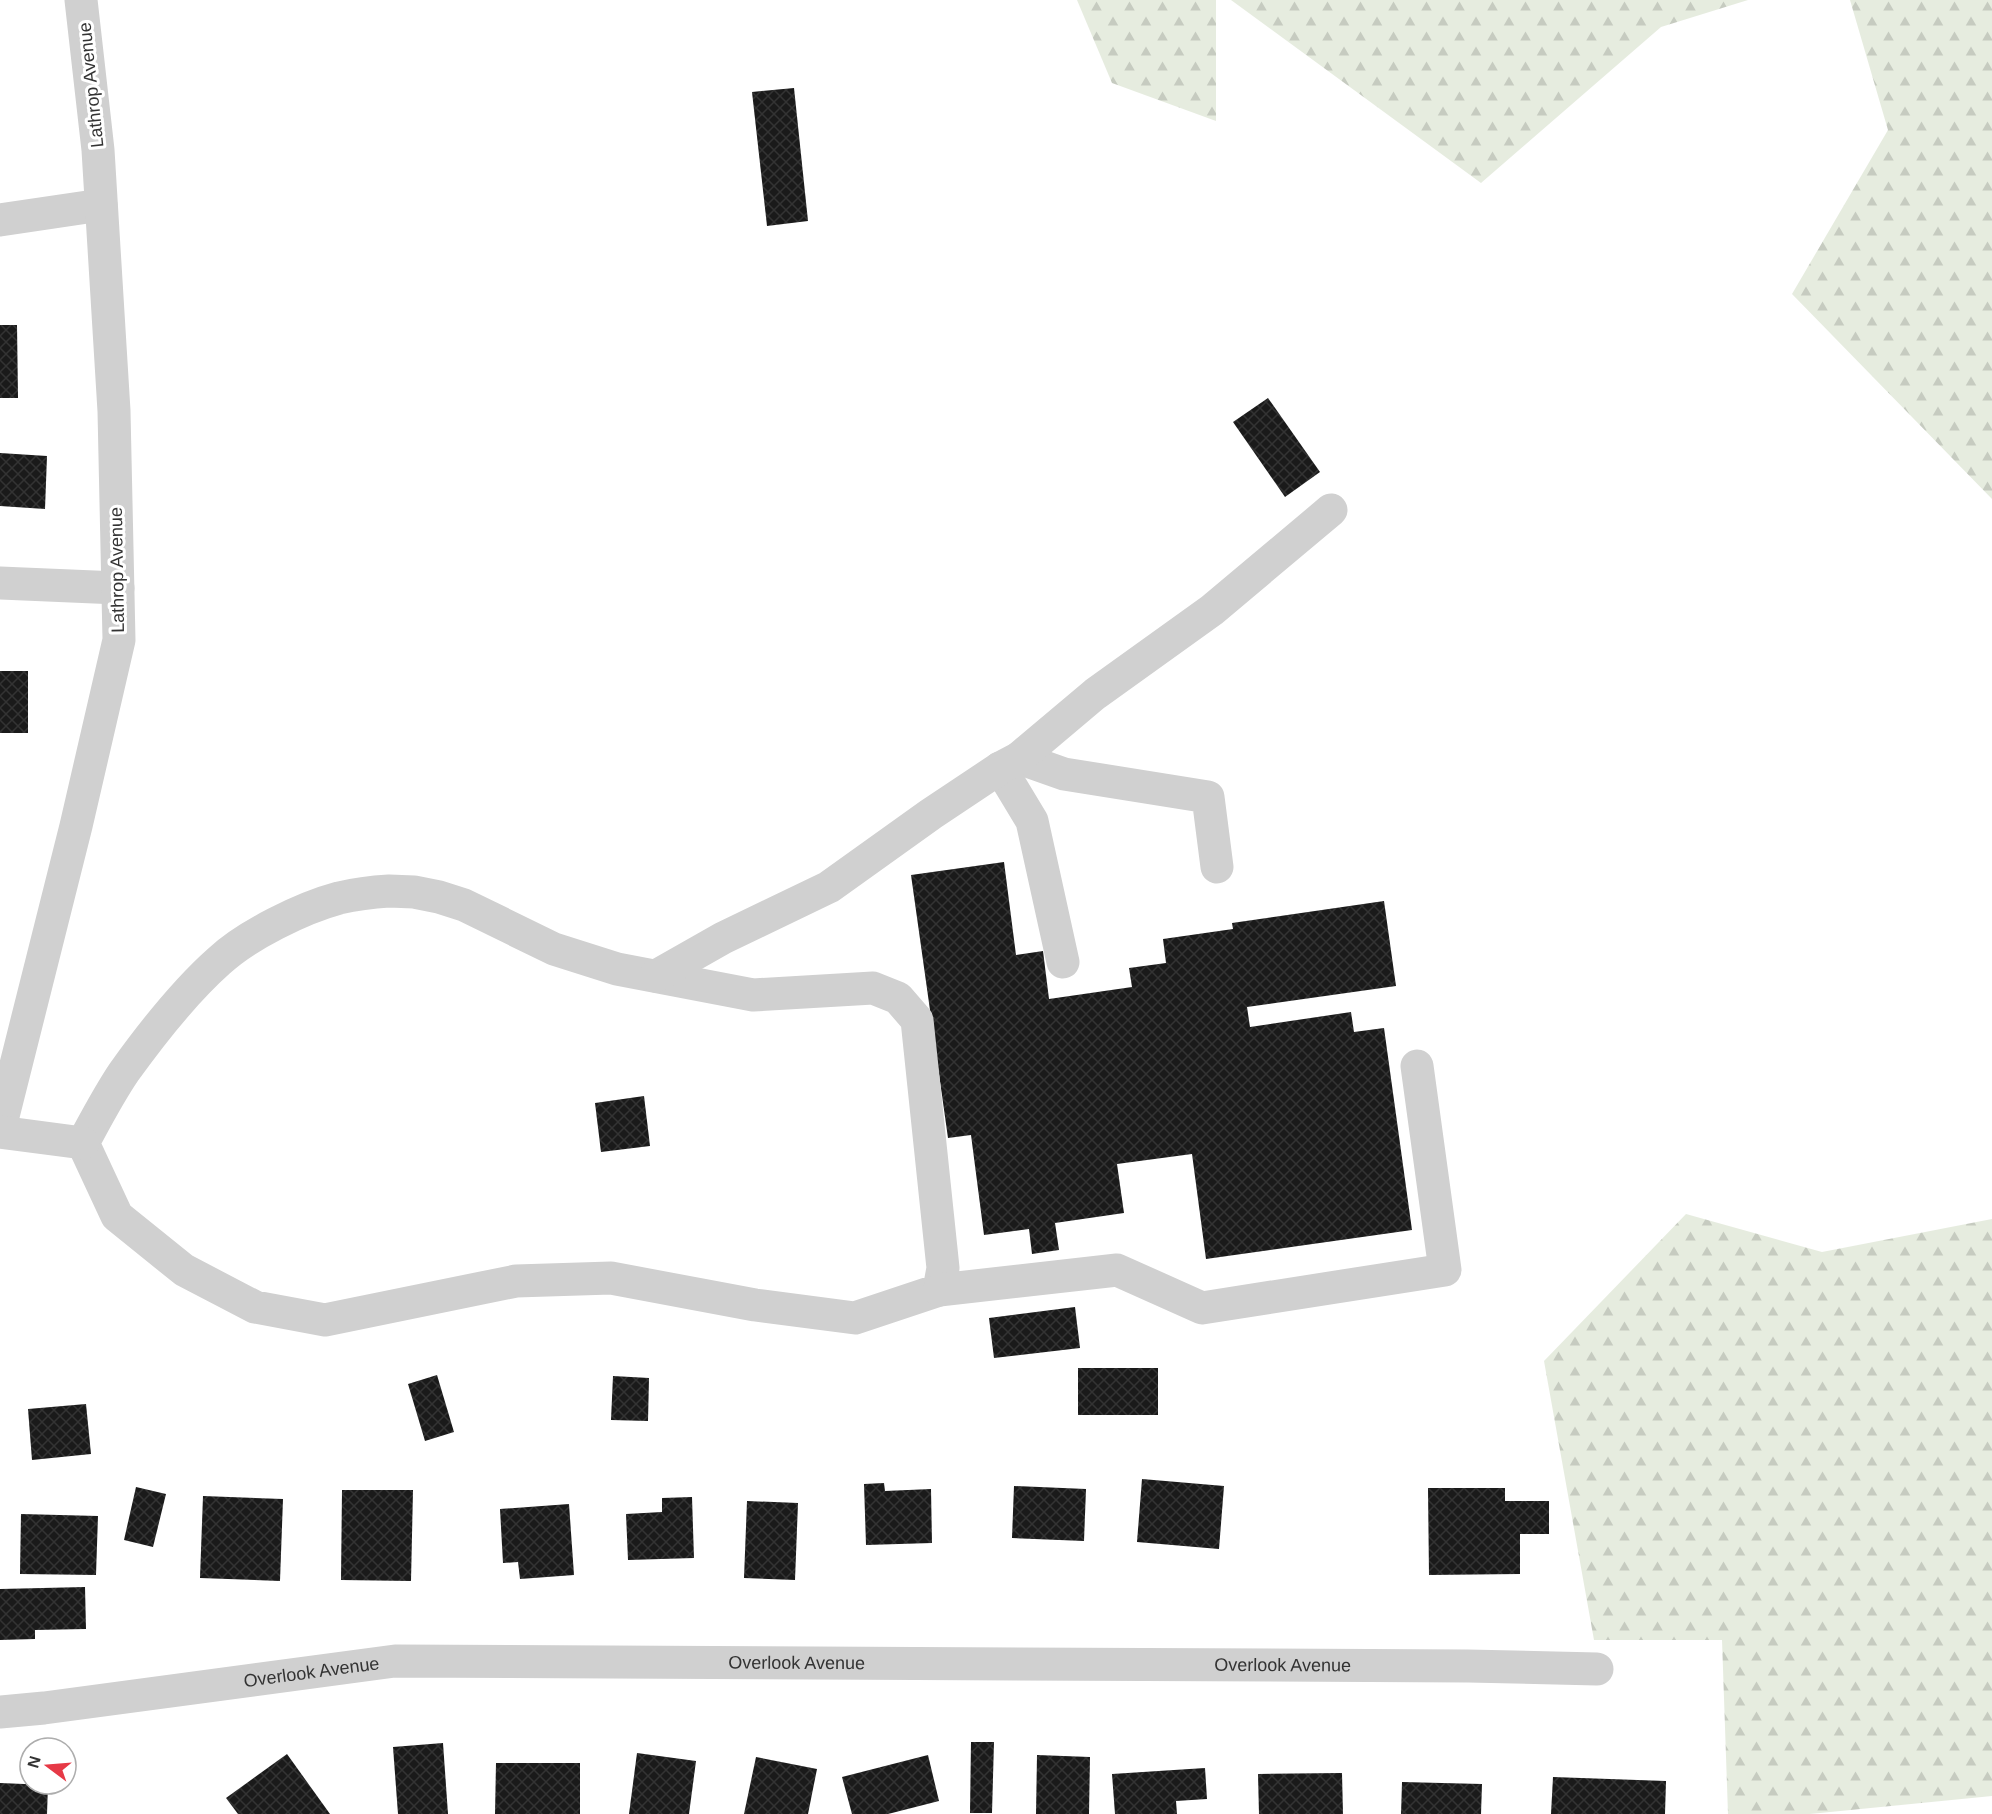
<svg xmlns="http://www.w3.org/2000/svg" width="1992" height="1814" viewBox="0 0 1992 1814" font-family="Arial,sans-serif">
<defs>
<pattern id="forest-firs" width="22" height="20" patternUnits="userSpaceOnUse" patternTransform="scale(1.5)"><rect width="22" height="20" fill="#e6ecdf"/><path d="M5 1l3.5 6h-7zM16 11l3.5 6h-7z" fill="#c6cbc0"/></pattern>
<pattern id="building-cross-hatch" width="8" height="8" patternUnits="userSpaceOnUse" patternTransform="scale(1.5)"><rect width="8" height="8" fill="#1a1a1a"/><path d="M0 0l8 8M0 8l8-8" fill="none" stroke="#333"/></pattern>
</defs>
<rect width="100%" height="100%" fill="#fff"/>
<g fill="url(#forest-firs)">
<polygon points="1077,0 1216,0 1216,121 1112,83"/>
<polygon points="1231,0 1748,0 1661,27 1481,183"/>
<polygon points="1850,0 1992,0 1992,499 1792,294 1888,130"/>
<polygon points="1686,1214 1822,1252 1992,1219 1992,1796 1810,1814 1728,1814 1722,1640 1594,1640 1544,1361"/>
</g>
<g fill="url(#building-cross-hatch)">
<polygon points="794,88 808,221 767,226 752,92"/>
<polygon points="0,325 17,325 18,398 0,398"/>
<polygon points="1268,398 1320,472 1285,497 1233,422"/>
<polygon points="0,453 47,456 45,509 0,506"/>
<rect x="0" y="671" width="28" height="62"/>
<polygon points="1004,862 1016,955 1043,951 1049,999 1132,987 1129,968 1166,963 1163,939 1233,929 1232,923 1384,901 1396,986 1247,1007 1250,1027 1351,1012 1354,1032 1384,1028 1412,1230 1206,1259 1192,1154 1117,1164 1124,1213 1055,1223 1059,1250 1032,1254 1029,1229 984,1235 971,1135 948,1138 911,875"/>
<polygon points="644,1096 650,1146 601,1152 595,1103"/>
<polygon points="1075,1307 1080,1348 994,1358 989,1318"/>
<rect x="1078" y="1368" width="80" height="47"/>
<polygon points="437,1375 454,1432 425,1441 408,1384"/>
<polygon points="613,1376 649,1378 648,1421 611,1420"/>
<polygon points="86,1404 91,1454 32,1460 28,1409"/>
<polygon points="1142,1479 1224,1486 1219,1549 1137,1542"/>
<polygon points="884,1483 885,1491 931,1489 932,1543 866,1545 864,1484"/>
<polygon points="1014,1486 1086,1489 1084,1541 1012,1538"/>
<polygon points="136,1487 166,1494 153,1547 124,1540"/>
<polygon points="1428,1488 1505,1488 1505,1501 1549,1501 1549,1534 1520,1534 1520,1574 1429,1575"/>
<polygon points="342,1490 413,1490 411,1581 341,1580"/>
<polygon points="203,1496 283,1499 280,1581 200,1578"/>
<polygon points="692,1497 694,1558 628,1560 626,1514 662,1512 662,1498"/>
<polygon points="747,1501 798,1503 795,1580 744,1578"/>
<polygon points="569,1504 574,1575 520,1579 518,1562 503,1563 500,1509"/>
<polygon points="21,1514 98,1516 96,1575 20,1574"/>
<polygon points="85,1587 86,1629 35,1630 35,1639 0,1640 0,1589"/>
<polygon points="971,1742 994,1742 992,1813 970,1813"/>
<polygon points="443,1743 448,1814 398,1814 393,1747"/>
<polygon points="637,1753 696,1761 689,1814 629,1814"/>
<polygon points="287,1754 330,1814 238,1814 226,1798"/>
<polygon points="928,1755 939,1801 888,1814 852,1814 842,1777"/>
<polygon points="1037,1755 1090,1757 1089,1814 1036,1814"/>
<polygon points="756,1757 817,1769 808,1814 744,1814"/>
<polygon points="496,1763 580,1763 580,1814 495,1814"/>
<polygon points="1205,1768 1207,1799 1176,1801 1177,1814 1115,1814 1112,1774"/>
<polygon points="1342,1773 1343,1814 1259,1814 1258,1774"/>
<polygon points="1553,1777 1666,1781 1665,1814 1551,1814"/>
<polygon points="1402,1782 1482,1784 1481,1814 1401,1814"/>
<polygon points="0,1783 48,1785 47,1814 0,1814"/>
</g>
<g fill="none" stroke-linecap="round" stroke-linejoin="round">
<g stroke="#d0d0d0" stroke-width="33">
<polyline points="0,220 101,205"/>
<polyline points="0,583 118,588"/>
<polyline points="1019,758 1064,774 1208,797 1217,867"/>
<polyline points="1000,768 1032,821 1063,962"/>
<path d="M389 891 414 892 439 897 464 905 554 949 617 969 753 995 873 988 898 998 917 1020 943 1268 939 1290 855 1318 755 1305 611 1278 516 1281 325 1320 255 1307 184 1270 117 1216 83 1143C96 1119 109 1094 124 1072 152 1033 183 993 219 961 247 935 302 908 339 898 356 894 372 892 389 891Z"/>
<polyline points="656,976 723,938 829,887 931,814 1000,768 1019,758 1095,694 1212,610 1331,510"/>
<polyline points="0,1128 76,826 119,640 114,411 98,150 81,0"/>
<polyline points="0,1132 83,1143"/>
<polyline points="939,1290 1117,1270 1202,1308 1445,1270 1417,1066"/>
<path id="s1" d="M0 1712 44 1708 395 1661 1468 1666 1597 1669"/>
</g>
</g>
<g text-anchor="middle" stroke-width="6" stroke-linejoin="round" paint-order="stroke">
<g font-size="18" fill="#333" stroke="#fff">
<text transform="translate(91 85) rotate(-96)" y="6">Lathrop Avenue</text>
<text transform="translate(117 570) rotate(-91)" y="6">Lathrop Avenue</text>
<text dy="6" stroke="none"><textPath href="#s1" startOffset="800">Overlook Avenue</textPath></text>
<text dy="6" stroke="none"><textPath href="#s1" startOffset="1286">Overlook Avenue</textPath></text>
<text dy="6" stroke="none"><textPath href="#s1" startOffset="314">Overlook Avenue</textPath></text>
</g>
</g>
<g transform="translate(48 1766) rotate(286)"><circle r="28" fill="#ffffff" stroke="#adadad" stroke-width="1.5"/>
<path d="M0-4.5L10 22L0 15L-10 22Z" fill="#e63946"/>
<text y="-9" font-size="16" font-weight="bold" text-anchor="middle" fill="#333333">N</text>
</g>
</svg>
